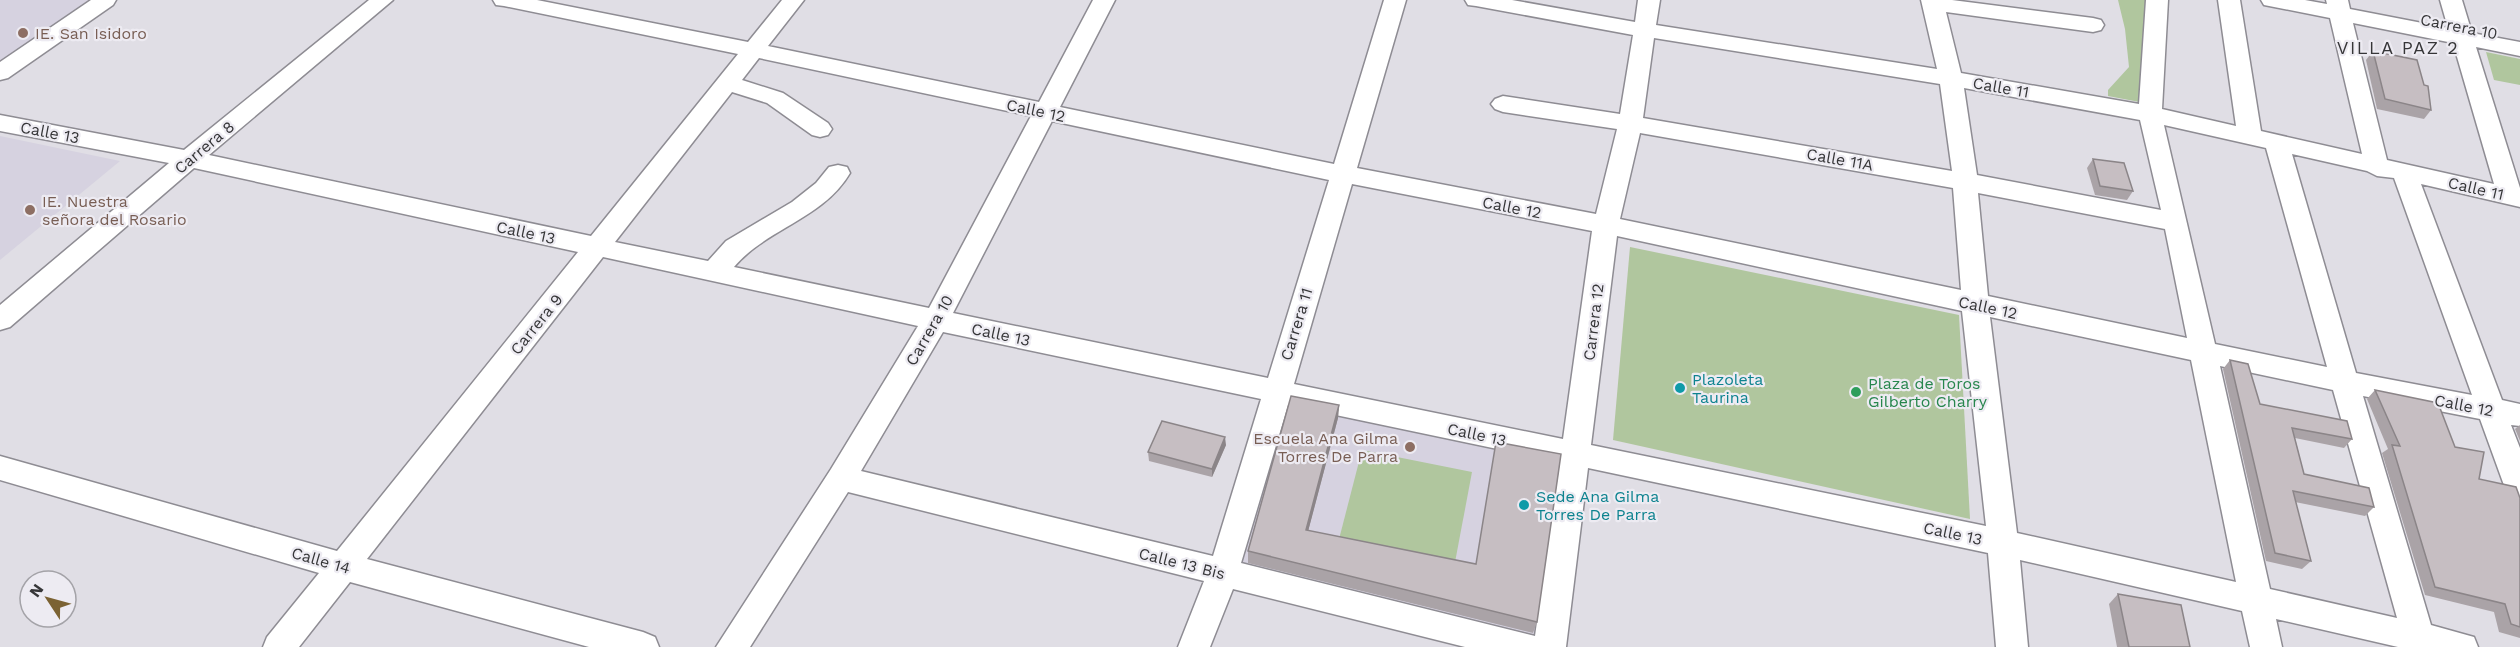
<svg xmlns="http://www.w3.org/2000/svg" width="2520" height="647" viewBox="0 0 2520 647" font-family="'Work Sans',sans-serif">
<rect width="100%" height="100%" fill="#e0dee5"/>
<g fill="#d6d2e0">
<polygon points="0,0 92,0 0,65"/>
<polygon points="0,136 120,161 0,260"/>
<polygon points="1280,397 1571,459 1544,645 1234,567"/>
</g>
<g fill="#b0c69e">
<polygon points="2118,0 2146,0 2150,104 2108,96 2108,90 2129,67 2125,29"/>
<polygon points="2486,52 2520,59 2520,85 2494,80"/>
<polygon points="1630,247 1959,315 1970,519 1613,440"/>
<polygon points="1362,450 1472,472 1453,573 1337,547"/>
</g>
<g fill="none" stroke-linecap="round" stroke-linejoin="round">
<g stroke="#8e8c93" stroke-width="3">
<g id="minor">
<polygon points="91,0 116,0 113,5 8,78 0,80 0,62"/>
<path d="M369 0H393L209 155 591 236 738 54 504 6 496 5 493 0H537L748 42 782 0H804L768 46 1039 102 1093 0H1115L1060 107 1334 164 1384 0H1406L1357 168 1596 214 1617 129 1503 112 1495 109 1491 104 1495 99 1503 96 1620 114 1633 35 1476 6 1468 5 1465 0H1512L1635 22 1638 0H1660L1656 25 1937 69 1921 0H1952L2093 18 2101 20 2104 25 2101 30 2093 32 1946 12 1961 73 2139 104 2146 0H2168L2162 109 2236 126 2218 0H2240L2261 131 2362 154 2330 18 2264 5 2261 0H2305L2327 4 2326 0H2348L2350 9 2448 28 2440 0H2462L2472 33 2520 42V56L2476 47 2520 188V207L2421 184 2502 400 2520 404V426L2511 425 2520 448V500L2509 497 2505 488 2480 419 2363 396 2431 625 2474 637 2478 647H2398L2276 619 2282 647H2250L2242 611 2020 560 2028 647H1996L1988 553 1588 468 1566 647H1465L1233 589 1210 647H1178L1204 581 848 492 750 647H716L831 469 918 326 603 257 367 559 643 632 655 637 659 647H589L350 582 299 647H263L267 637 319 573 0 480V456L337 551 578 252 194 168 10 327 0 330V305L169 163 0 131V115L184 150ZM2353 23 2453 43 2494 184 2387 160ZM1654 38 1940 84 1952 171 1643 118ZM759 58 1031 116 929 308 734 267C767 228 823 219 850 173L847 167 838 165 829 167 816 183 792 202 726 241 708 261 615 242 732 92 767 103 812 135 820 137 828 135 832 129 828 123 783 93 742 80ZM1964 88 2140 120 2161 210 1977 175ZM1052 121 1329 180 1268 378 953 313ZM2164 125 2266 148 2327 367 2215 344ZM1640 133 1953 188 1961 290 1620 219ZM2292 154 2367 171 2377 176 2394 178 2472 395 2356 373ZM1352 184 1592 231 1563 439 1294 384ZM1978 193 2165 229 2187 338 1988 296ZM1617 236 1962 311 1986 526 1591 445ZM1990 317 2191 360 2236 582 2017 533ZM943 332 1261 399 1213 556 861 471ZM2220 366 2333 390 2397 618 2270 589ZM1288 405 1560 462 1535 636 1241 563Z"/>
</g>
</g>
<use href="#minor" fill="#fff" fill-rule="evenodd"/>
</g>
<g fill="#aaa3a7">
<polygon points="2373,51 2431,110 2424,119 2377,109 2366,60"/>
<polygon points="2093,159 2133,191 2127,200 2095,195 2087,168"/>
<polygon points="2230,360 2260,404 2352,439 2344,448 2295,438 2304,474 2374,507 2365,516 2295,502 2311,561 2302,569 2266,561 2223,369"/>
<polygon points="2375,390 2455,447 2479,479 2520,498 2520,638 2499,632 2494,612 2425,595 2382,453 2388,449 2367,399"/>
<polygon points="1339,405 1338,418 1308,531 1476,564 1496,442 1537,622 1533,633 1248,563 1248,551"/>
<polygon points="2520,425 2520,441 2515,429"/>
<polygon points="1226,445 1212,477 1149,461 1148,452"/>
<polygon points="2118,594 2190,647 2117,647 2109,604"/>
</g>
<g fill="#8b8588">
<polygon points="1339,405 1338,418 1305,543 1306,530"/>
<polygon points="1225,437 1226,445 1212,477 1212,469"/>
</g>
<g fill="#c6bec2" stroke="#8b8588" stroke-width="1.5">
<polygon points="2373,51 2417,60 2424,85 2428,86 2431,110 2385,99"/>
<polygon points="2093,159 2124,163 2133,191 2100,186"/>
<polygon points="2230,360 2248,364 2260,404 2347,421 2352,439 2292,428 2304,474 2369,488 2374,507 2293,491 2311,561 2275,553"/>
<polygon points="2375,390 2438,403 2455,447 2484,452 2479,479 2516,487 2520,498 2520,627 2511,624 2505,604 2435,587 2392,445 2400,446"/>
<polygon points="1291,396 1339,405 1306,530 1476,564 1496,442 1561,454 1537,622 1248,551"/>
<polygon points="1162,421 1225,437 1212,469 1148,452"/>
<polygon points="2118,594 2181,605 2190,647 2129,647"/>
</g>
<g fill="#8d6e63" stroke="#edebf2" stroke-width="2">
<circle cx="23" cy="33" r="6"/>
<circle cx="30" cy="210" r="6"/>
<circle cx="1410" cy="447" r="6"/>
</g>
<g fill="#0f9aa8" stroke="#edebf2" stroke-width="2">
<circle cx="1680" cy="388" r="6"/>
<circle cx="1524" cy="505" r="6"/>
</g>
<circle fill="#2e9e5b" stroke="#edebf2" stroke-width="2" cx="1856" cy="392" r="6"/>
<g text-anchor="middle" stroke-width="4.5" stroke-linejoin="round" paint-order="stroke">
<g font-size="16" fill="#363638" stroke="#edebf2">
<text transform="translate(2459 26) rotate(11)" y="6">Carrera 10</text>
<text transform="translate(2001 87) rotate(10)" y="6">Calle 11</text>
<text transform="translate(1036 110) rotate(12)" y="6">Calle 12</text>
<text transform="translate(50 132) rotate(11)" y="6">Calle 13</text>
<text transform="translate(204 147) rotate(-40)" y="6">Carrera 8</text>
<text transform="translate(1840 159) rotate(10)" y="6">Calle 11A</text>
<text transform="translate(2476 188) rotate(13)" y="6">Calle 11</text>
<text transform="translate(1512 207) rotate(11)" y="6">Calle 12</text>
<text transform="translate(526 232) rotate(12)" y="6">Calle 13</text>
<text transform="translate(1988 307) rotate(12)" y="6">Calle 12</text>
<text transform="translate(1593 322) rotate(-83)" y="6">Carrera 12</text>
<text transform="translate(536 324) rotate(-51)" y="6">Carrera 9</text>
<text transform="translate(1296 324) rotate(-73)" y="6">Carrera 11</text>
<text transform="translate(929 330) rotate(-60)" y="6">Carrera 10</text>
<text transform="translate(1001 334) rotate(12)" y="6">Calle 13</text>
<text transform="translate(2464 405) rotate(11)" y="6">Calle 12</text>
<text transform="translate(1477 434) rotate(12)" y="6">Calle 13</text>
<text transform="translate(1953 533) rotate(12)" y="6">Calle 13</text>
<text transform="translate(321 560) rotate(16)" y="6">Calle 14</text>
<text transform="translate(1182 563) rotate(14)" y="6">Calle 13 Bis</text>
</g>
<g font-size="16" fill="#785e54" stroke="#edebf2" text-anchor="start">
<text x="35" y="39">IE. San Isidoro</text>
<text x="42" y="207">IE. Nuestra<tspan x="42" dy="18">señora del Rosario</tspan></text>
<text x="1398" y="444" text-anchor="end">Escuela Ana Gilma<tspan x="1398" dy="18">Torres De Parra</tspan></text>
</g>
<g font-size="16" fill="#0d838f" stroke="#edebf2" text-anchor="start">
<text x="1692" y="385">Plazoleta<tspan x="1692" dy="18">Taurina</tspan></text>
<text x="1536" y="502">Sede Ana Gilma<tspan x="1536" dy="18">Torres De Parra</tspan></text>
</g>
<g font-size="16" fill="#27864d" stroke="#edebf2" text-anchor="start">
<text x="1868" y="389">Plaza de Toros<tspan x="1868" dy="18">Gilberto Charry</tspan></text>
</g>
<g font-size="18" letter-spacing="1.5" fill="#363638" stroke="#edebf2">
<text x="2398" y="54">VILLA PAZ 2</text>
</g>
</g>
<g transform="translate(48 599) rotate(306)"><circle r="28" fill="#edebf2" stroke="#a4a3a8" stroke-width="1.5"/>
<path d="M0-4.5L10 22L0 15L-10 22Z" fill="#7b6233"/>
<text y="-9" font-size="16" font-weight="bold" text-anchor="middle" fill="#363638">N</text>
</g>
</svg>
